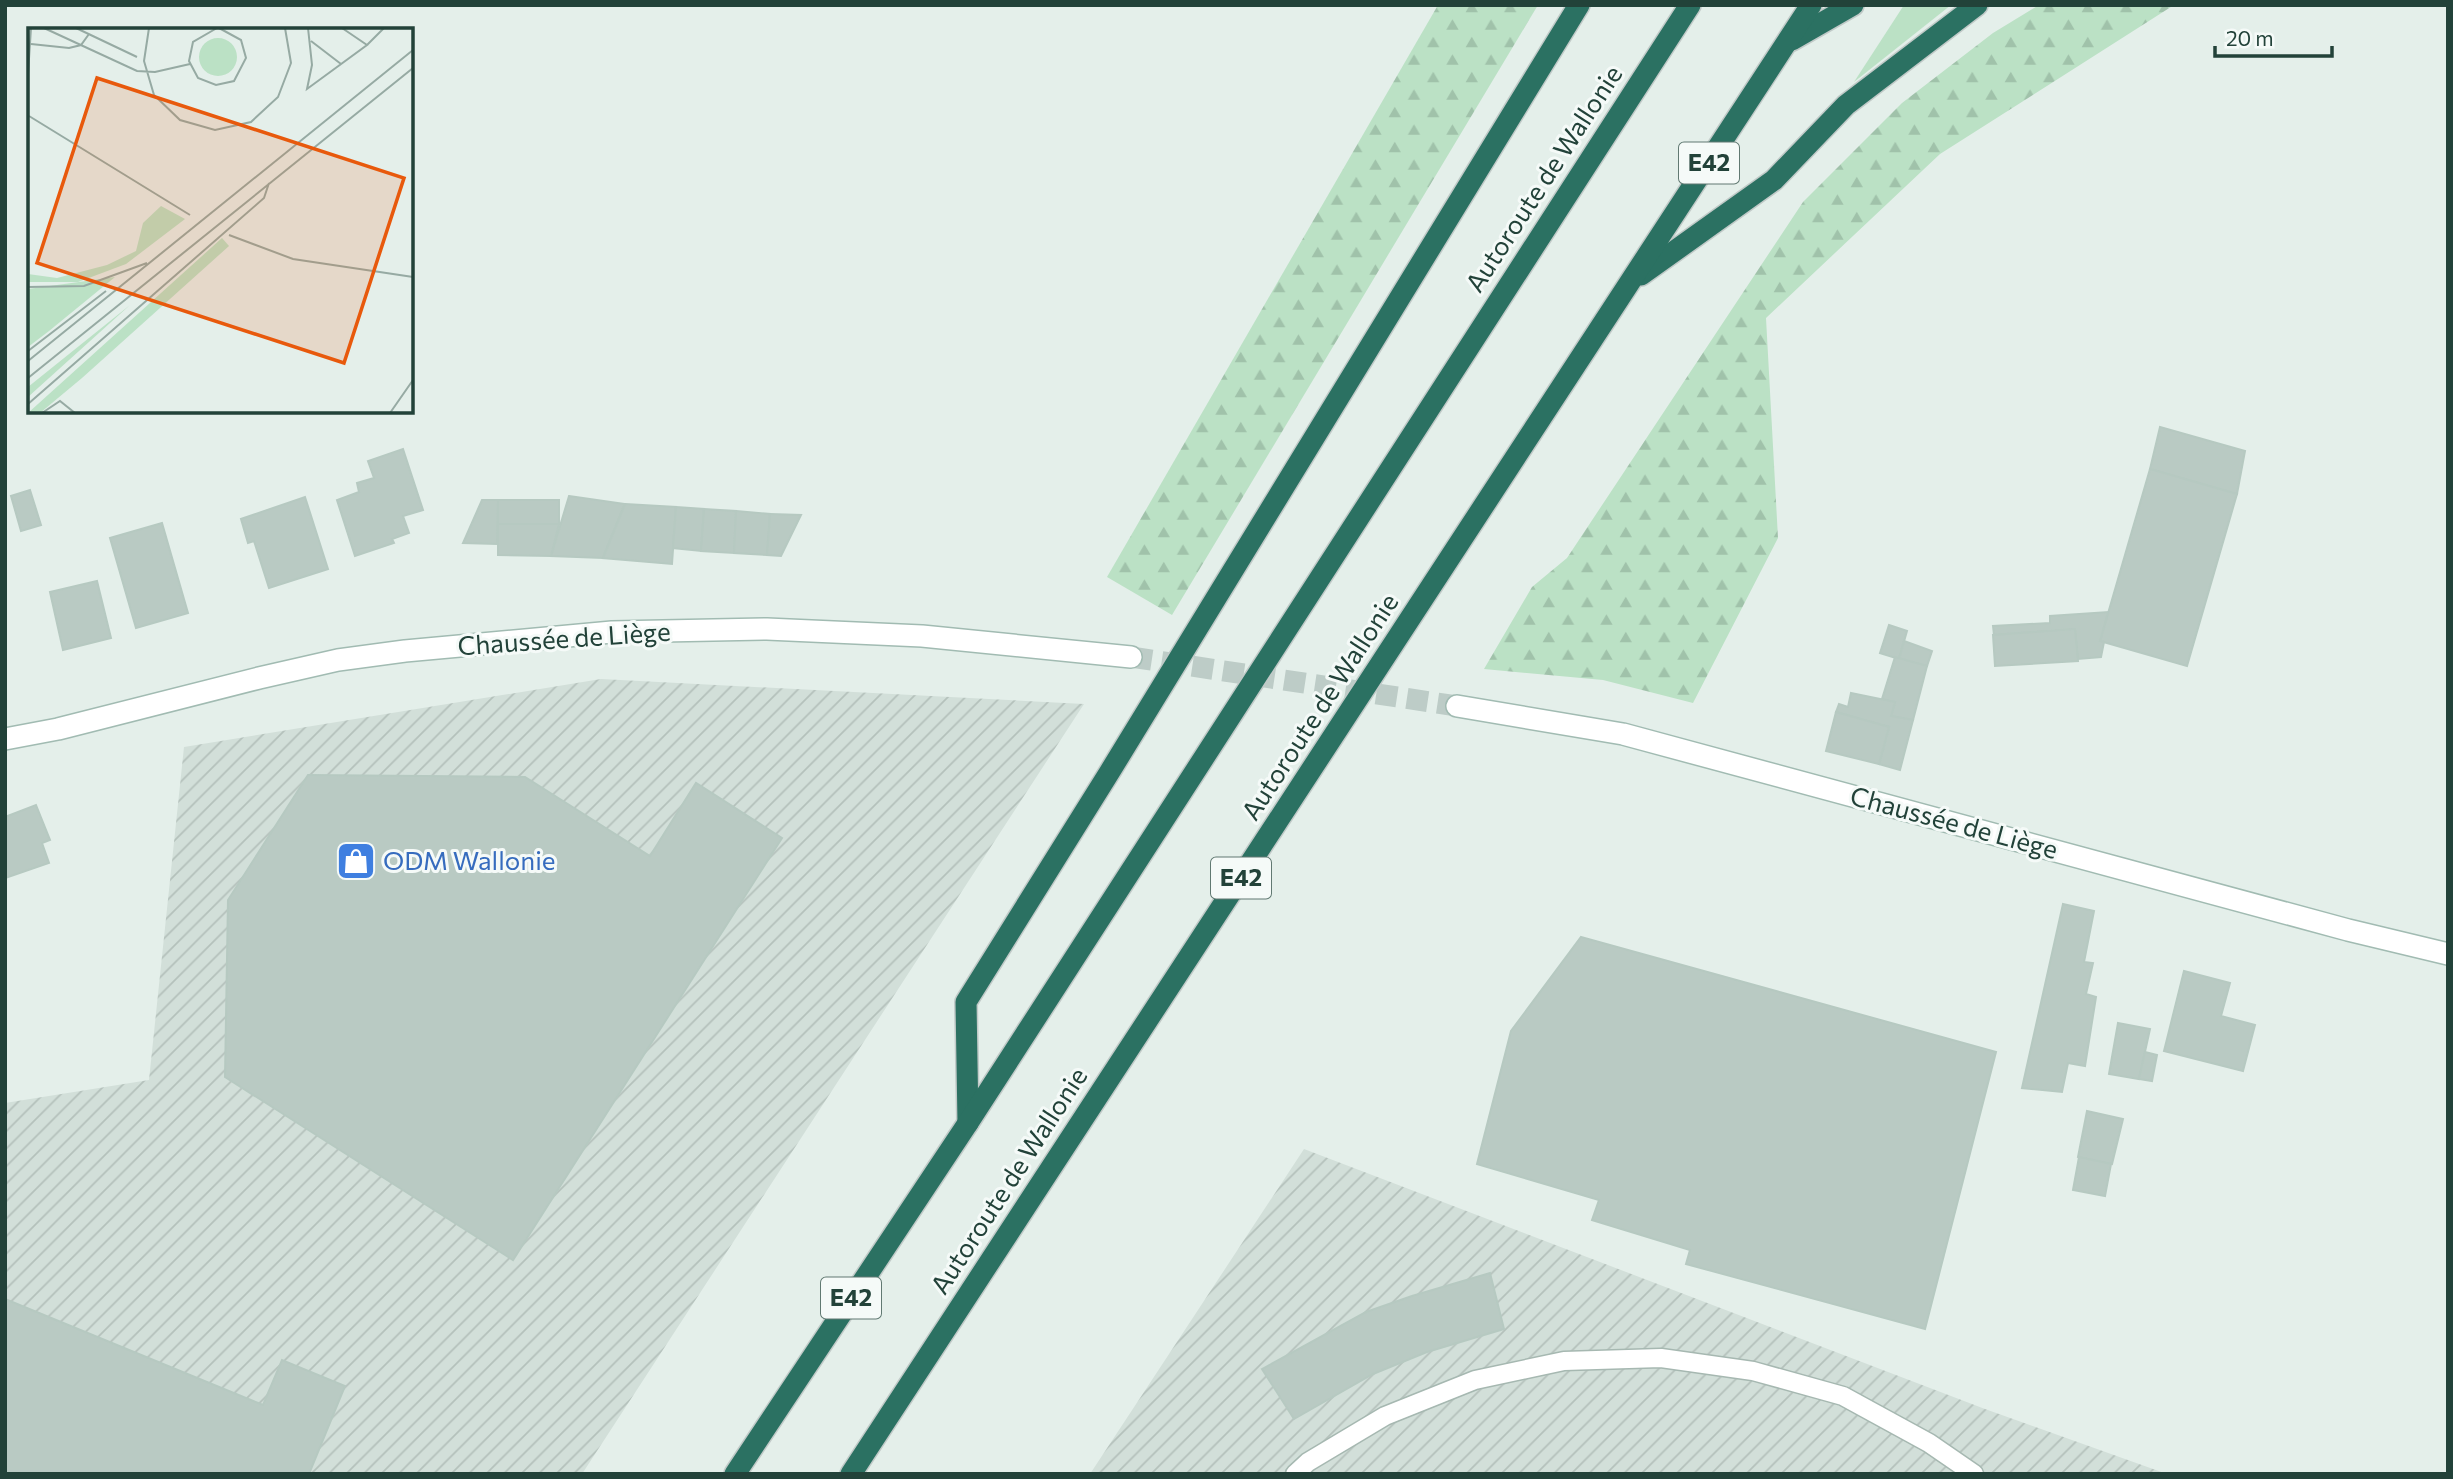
<svg xmlns="http://www.w3.org/2000/svg" width="2453" height="1479" viewBox="0 0 2453 1479" font-family="Commissioner,sans-serif">
<defs>
<pattern id="industrial-furrows" width="10" height="10" patternUnits="userSpaceOnUse" patternTransform="scale(1.75)"><rect width="10" height="10" fill="#d2dfd9"/><path d="M-1 1l2-2M0 10L10 0M9 11l2-2" fill="none" stroke="#b4c1bb"/></pattern>
<pattern id="forest-firs" width="22" height="20" patternUnits="userSpaceOnUse" patternTransform="scale(1.75)"><rect width="22" height="20" fill="#bbe1c5"/><path d="M5 1l3.5 6h-7zM16 11l3.5 6h-7z" fill="#a0c2aa"/></pattern>
</defs>
<rect width="100%" height="100%" fill="#e4efea"/>
<g fill="url(#industrial-furrows)">
<polygon points="601,679 1084,704 582,1474 5,1474 5,1103 149,1080 184,747"/>
<polygon points="1304,1149 1985,1409 2167,1474 1090,1474"/>
</g>
<polygon fill="#bbe1c5" points="1904,5 1951,5 1854,82"/>
<g fill="url(#forest-firs)">
<polygon points="1438,5 1538,5 1172,615 1107,577"/>
<polygon points="2039,5 2174,5 1940,154 1766,318 1778,538 1693,703 1603,680 1484,669 1532,587 1567,558 1803,202 1902,103 1993,33"/>
</g>
<g fill="#b9cac3" stroke="#b6c9c1" stroke-width="2">
<polygon points="2160,427 2245,451 2237,494 2150,469"/>
<polygon points="403,449 423,510 403,516 409,533 392,539 394,543 355,556 337,500 359,492 357,483 374,478 368,461"/>
<polygon points="2150,469 2237,494 2187,666 2100,641"/>
<polygon points="30,490 41,525 21,531 11,496"/>
<polygon points="569,496 625,504 603,558 551,556"/>
<polygon points="305,497 328,569 269,588 254,541 248,543 241,519"/>
<polygon points="482,500 498,500 497,544 463,543"/>
<rect x="498" y="500" width="61" height="24"/>
<polygon points="625,504 676,507 672,564 603,558"/>
<polygon points="676,507 704,509 701,551 673,548"/>
<polygon points="704,509 736,511 734,553 701,551"/>
<polygon points="736,511 770,514 767,555 734,553"/>
<polygon points="770,514 801,515 781,556 767,555"/>
<polygon points="162,523 188,613 136,628 110,538"/>
<polygon points="498,524 559,524 551,556 498,555"/>
<polygon points="97,581 111,638 63,650 50,592"/>
<polygon points="2108,612 2100,641 2104,642 2101,657 2078,659 2075,629 1994,635 1993,626 2050,623 2050,616"/>
<polygon points="1889,625 1907,631 1899,659 1880,653"/>
<polygon points="2075,629 2078,661 1995,666 1993,635"/>
<polygon points="1904,641 1932,651 1927,666 1899,659"/>
<polygon points="1895,657 1927,666 1913,720 1891,716 1895,702 1882,699"/>
<polygon points="1851,693 1895,702 1891,716 1913,720 1900,770 1879,764 1889,727 1836,712 1839,704 1848,707"/>
<polygon points="1836,712 1889,727 1879,764 1826,751"/>
<polygon points="308,775 525,777 650,856 696,783 782,838 513,1260 225,1077 228,900"/>
<polygon points="36,805 50,840 42,843 49,863 5,878 5,817"/>
<polygon points="2063,904 2094,911 2084,962 2093,963 2086,994 2096,997 2085,1066 2068,1063 2062,1092 2022,1088"/>
<polygon points="1581,937 1996,1052 1925,1329 1686,1264 1690,1250 1592,1220 1599,1200 1477,1164 1511,1031"/>
<polygon points="2184,971 2230,983 2221,1016 2255,1025 2243,1071 2164,1051"/>
<polygon points="2118,1023 2150,1029 2139,1079 2109,1074"/>
<polygon points="2145,1052 2157,1055 2152,1081 2139,1079"/>
<polygon points="2087,1111 2123,1119 2112,1164 2078,1157"/>
<polygon points="2079,1157 2111,1164 2105,1196 2073,1190"/>
<polygon points="1490,1273 1504,1329 1427,1352 1373,1374 1294,1419 1262,1369 1366,1312 1412,1296"/>
<polygon points="5,1299 263,1405 282,1360 345,1386 309,1474 5,1474"/>
</g>
<g fill="none" stroke-linecap="round" stroke-linejoin="round">
<polyline stroke="#bdccc7" stroke-width="21" stroke-dasharray="21 10" stroke-linecap="butt" points="1131,657 1457,706"/>
<g stroke="#a6b8b1" stroke-width="21">
<polyline id="lane" points="1295,1474 1308,1462 1385,1416 1475,1380 1564,1361 1661,1358 1753,1371 1843,1396 1929,1443 1974,1474"/>
</g>
<g stroke="#a1bbb2" stroke-width="24">
<g id="secondary">
<polyline points="1457,706 1623,734 2348,930 2448,954"/>
<polyline points="5,739 58,729 259,678 338,660 405,651 612,632 767,629 922,636 1131,657"/>
</g>
</g>
<g stroke="#c1cac8" stroke-width="24">
<g id="highway">
<polyline points="1792,40 1853,5"/>
<polyline points="1641,275 1774,180 1846,105 1977,5"/>
<polyline points="968,1123 966,1002 1109,773 1579,5"/>
<polyline points="735,1474 968,1123 1690,5"/>
<polyline points="851,1474 1811,5"/>
</g>
</g>
<use href="#lane" stroke="#fff" stroke-width="18"/>
<use href="#secondary" stroke="#fff" stroke-width="21"/>
<use href="#highway" stroke="#2b7162" stroke-width="21"/>
</g>
<defs>
<g id="shop-square" transform="scale(2.0125)"><rect x="-9" y="-9" width="18" height="18" rx="4" fill="#3f7fe0" stroke="#f5faf8"/><path d="M-5-2.5h2.3a2.7 3.5 0 0 1 5.4 0H5L5.5 6h-11ZM-1.5-2.5h3a1.5 2.3 0 0 0-3 0Z" fill="#fff"/></g>
</defs>
<g fill-rule="evenodd">
<use href="#shop-square" x="356" y="861"/>
</g>
<g text-anchor="middle" stroke-width="6" stroke-linejoin="round" paint-order="stroke">
<g fill="#f5faf8" stroke="#617972" stroke-width="2">
<rect x="1679" y="142.5" width="60" height="41" rx="5"/>
<rect x="1211" y="857.5" width="60" height="41" rx="5"/>
<rect x="821" y="1277.5" width="60" height="41" rx="5"/>
</g>
<g font-size="24" font-weight="bold" fill="#224239">
<text x="1709" y="171">E42</text>
<text x="1241" y="886">E42</text>
<text x="851" y="1306">E42</text>
</g>
<g font-size="26" fill="#224239" stroke="#f5faf8">
<text transform="translate(1544 179) rotate(-57)" y="9">Autoroute de Wallonie</text>
<text transform="translate(564 639) rotate(-4)" y="9">Chaussée de Liège</text>
<text transform="translate(1320 707) rotate(-57)" y="9">Autoroute de Wallonie</text>
<text transform="translate(1954 823) rotate(15)" y="9">Chaussée de Liège</text>
<text transform="translate(1009 1181) rotate(-57)" y="9">Autoroute de Wallonie</text>
</g>
<g font-size="26" fill="#366cbe" stroke="#f5faf8" text-anchor="start">
<text x="383" y="870">ODM Wallonie</text>
</g>
</g>
<g transform="translate(28 28)">
<rect width="385" height="385" fill="#e4efea"/>
<path d="M171 29a19 19 0 1 1 38 0a19 19 0 1 1-38 0ZM87 249 21 303 0 319V261Z" fill="#bbe1c5"/>
<path d="M133 178 157 191 98 236 50 254H0V246L29 250 79 237 108 223 115 195ZM194 210 201 218 54 350 12 385H0ZM102 277 0 369V359Z" fill="#bbe1c5"/>
<path fill="none" stroke="#96aaa3" stroke-width="2" d="M16 0 109 43 127 44 162 36M48 0 109 29M121 0 116 33 126 67 152 92 187 102 223 94 250 69 263 35 257 0M189 0 165 14 161 33 170 50 188 57 206 53 218 30 213 12 191 0M280 0 284 37 279 61 339 17 314 0M283 13 313 36M3 16 41 20 53 17 61 6M339 17 356 0M0 46 3 0M1 88 162 187M201 207 265 231 385 249M0 259 56 258 119 235M0 323 78 263M0 333 385 22M0 350 385 40M0 376 236 170 241 155M14 385 32 373 47 385M362 385 385 352"/>
<path fill="#e8590c" fill-opacity="0.15" stroke="#e8590c" stroke-width="3.5" d="M69 50 376 150 316 335 9 235Z"/>
<rect width="385" height="385" fill="none" stroke="#224239" stroke-width="3.5"/>
</g>
<rect width="2453" height="1479" fill="none" stroke="#224239" stroke-width="14"/>
<path d="M2215 46v10h117v-10" fill="none" stroke="#224239" stroke-width="3.5"/>
<text x="2226" y="46" font-size="21" fill="#224239" stroke="#f5faf8" stroke-width="5" paint-order="stroke">20 m</text>
</svg>
